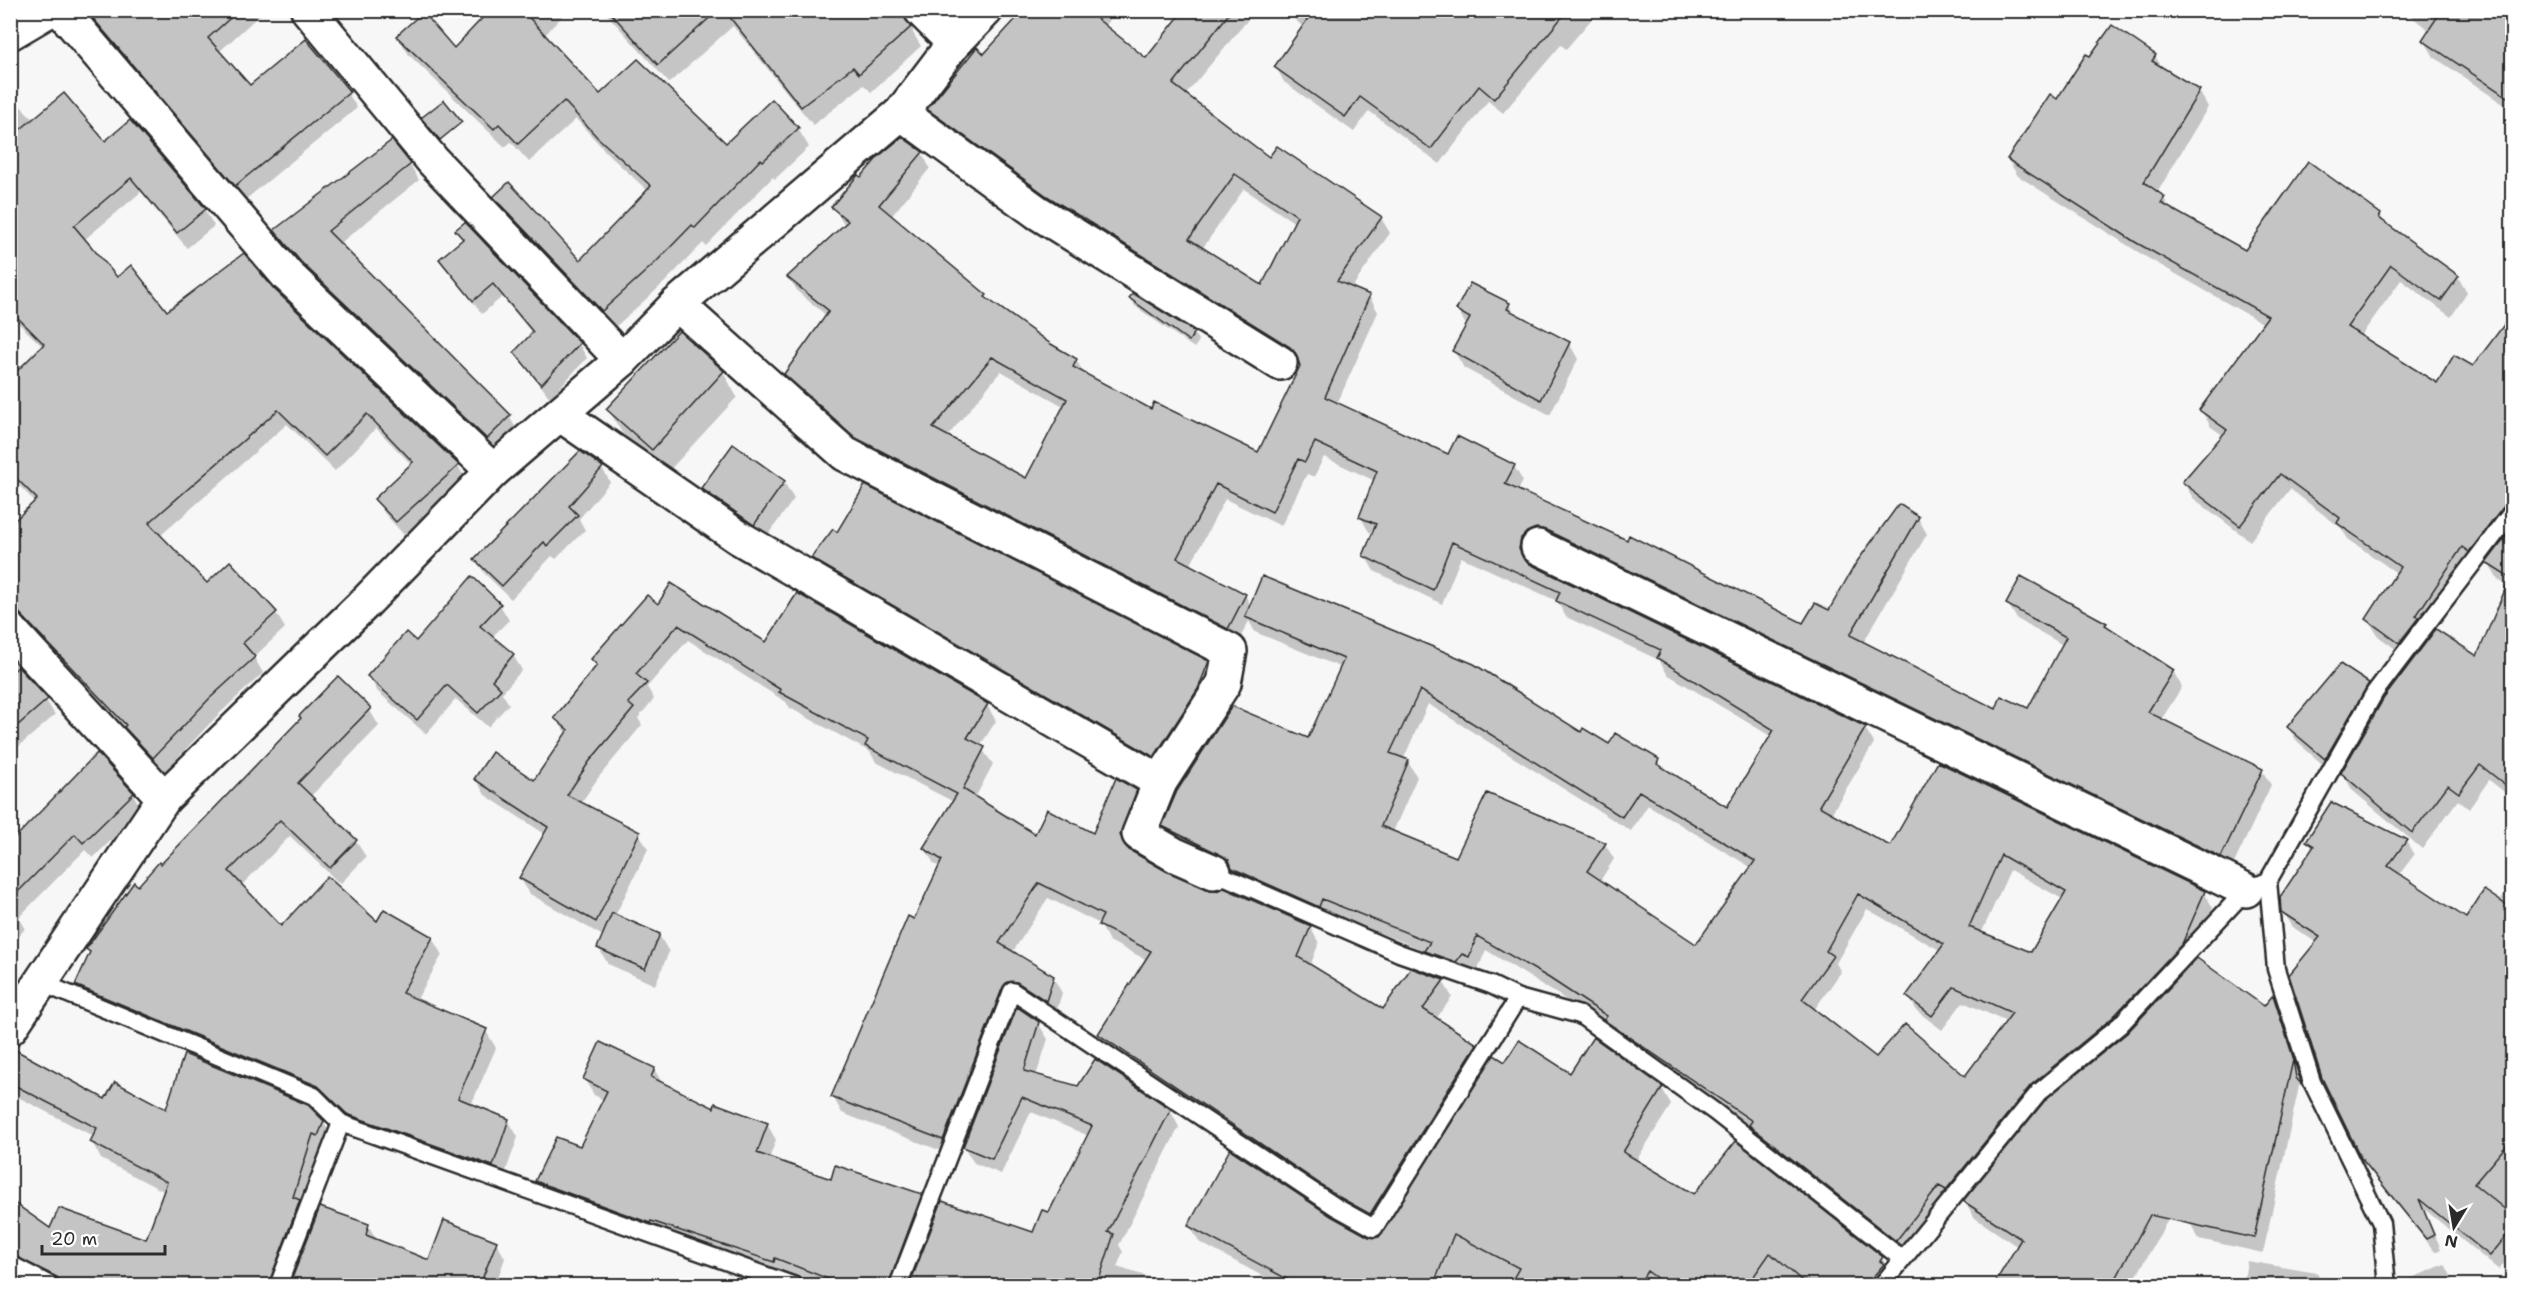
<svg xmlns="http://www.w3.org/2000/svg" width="2523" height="1296" viewBox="0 0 2523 1296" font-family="'Shantell Sans',sans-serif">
<rect width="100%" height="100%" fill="#f7f7f7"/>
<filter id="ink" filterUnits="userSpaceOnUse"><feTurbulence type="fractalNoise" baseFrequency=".0167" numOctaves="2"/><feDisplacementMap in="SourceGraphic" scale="12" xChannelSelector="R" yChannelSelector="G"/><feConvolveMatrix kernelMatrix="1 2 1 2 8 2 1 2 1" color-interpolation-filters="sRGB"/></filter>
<g filter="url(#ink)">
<g fill="#0003" fill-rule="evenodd">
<polygon points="82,10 265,10 219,52 249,87 348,93 357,108 245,200"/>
<polygon points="492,10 568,10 544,36 600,97 726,145 798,129 809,147 775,179 773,177 706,246 703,243 665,282 613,329 506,216 495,197 580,262 648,191 610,156 576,119 529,162 511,142 505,147 409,55 398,37 454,50"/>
<polygon points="603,10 930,10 913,24 913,33 921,46 871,92 864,85 813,125 733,26 669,83"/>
<polygon points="938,10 963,10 952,21"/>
<path d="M1026 10H1117L1104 27 1146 60 1186 10H1256L1185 95 1269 160 1381 218 1390 233 1351 289 1369 296 1378 312 1337 404 1449 456 1514 466 1523 481 1518 491 1803 625 1830 612 1918 518 1927 534 1863 643 1996 711 2029 710 2063 645 2017 619 2008 604 2106 624 2109 630 2173 671 2182 687 2161 720 2262 770 2271 785 2230 872 1530 554 1528 564 1865 728 1874 743 1831 814 1890 848 1938 764 2204 892 2213 908 2190 959 2040 1101 1905 1255 1759 1141 1753 1130 1615 1035 1610 1027 1486 950 1477 971 1471 969 1465 977 1434 966 1426 951 1331 914 1328 921 1173 841 1164 826 1309 740 1342 668 1255 632 1249 621 1237 644 866 454 795 389 786 374 827 316 798 292 789 277 845 225 833 207 862 180 922 153 930 168 891 217 988 301 1050 345 1076 360 1086 376 1152 411 1258 454 1302 366 1301 363 1058 212 938 125 929 109ZM1244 189 1295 223 1262 287 1202 249ZM1001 371 1065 407 1027 480 947 437ZM1324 457 1375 481 1360 516 1369 532 1374 534 1365 556 1374 571 1442 604 1461 557 1557 601 1566 617 1659 660 1667 674 1772 737 1728 809 1664 770 1658 760 1610 746 1251 605 1245 595 1190 566 1225 499 1281 526 1307 474 1314 477ZM1428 704 1631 831 1648 805 1752 868 1697 946 1600 881 1614 859 1605 844 1456 858 1393 832 1417 777 1408 762 1403 760ZM2010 870 2064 900 2032 954 1981 934ZM1867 909 1941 951 1908 996 1917 1011 1942 1030 1963 1002 2007 1022 1966 1078 1876 1059 1814 1010 1841 972 1836 963Z"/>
<polygon points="1285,10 1593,10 1596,14 1566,49 1561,45 1503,113 1488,101 1440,164 1369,111 1354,132 1284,82 1276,67 1303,27"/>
<polygon points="2403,10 2512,10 2512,110 2434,57 2424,40 2430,31"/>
<polygon points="2155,56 2163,69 2199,91 2208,107 2157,193 2164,198 2171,211 2245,252 2380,215 2386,225 2458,277 2467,293 2451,317 2401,280 2360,337 2438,385 2473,368 2509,321 2512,324 2512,524 2409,659 2378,636 2368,619 2398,574 2348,539 2341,528 2290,489 2250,541 2193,498 2183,482 2224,436 2211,427 2201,410 2264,324 2146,257 2018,176 2008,160 2091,58"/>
<polygon points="10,95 34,120 105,143 130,122 205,210 214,226 187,248 141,192 84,240 117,279 167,313 273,290 458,466 467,481 405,536 385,514 376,499 412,465 376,428 335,471 287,424 160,536 207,585 276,613 285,628 254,657 263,673 218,715 163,773 129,731 34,633 10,629 10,527 36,503 10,476 10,442 43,347 10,315"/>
<polygon points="410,165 419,180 339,244 509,416 518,432 497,454 311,278 284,246 275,231"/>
<polygon points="457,231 579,344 587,358 550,398 516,352 533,334 502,297 482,314 441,259 463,241"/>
<polygon points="1133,295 1194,334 1199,341 1194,348 1135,306 1131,298"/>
<polygon points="1509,304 1515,315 1569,343 1578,359 1550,415 1464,368 1454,351 1467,327 1458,310"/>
<polygon points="679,333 723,372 737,397 667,473 622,433 608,409"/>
<polygon points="733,446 784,482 794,499 764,540 712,505 702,489"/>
<polygon points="602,468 610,482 579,519 585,530 556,559 552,556 511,599 485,574 476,560"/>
<polygon points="2512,530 2512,798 2489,780 2469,809 2458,800 2422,849 2352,790 2343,773 2478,659 2508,586 2498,580 2488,563"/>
<polygon points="838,534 1208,662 1219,681 1165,775 824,577 813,558"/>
<polygon points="472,578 500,605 509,620 492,637 513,655 522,670 502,693 509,704 488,727 456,699 426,734 378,692 369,677 416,643"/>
<polygon points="658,606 766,644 987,705 996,721 980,746 993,764 975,798 1036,836 1094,835 1135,791 1145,807 1129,851 1165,873 1206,891 1310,927 1319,943 1310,966 1383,1011 1443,981 1452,997 1436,1019 1476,1045 1485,1061 1380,1229 1108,1050 1099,1034 1147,960 1109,941 1100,924 1048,898 1012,953 1053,977 1062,993 1055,1016 1016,998 952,1155 842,1113 833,1097 940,867 934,864 925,848 954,802 876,762 870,752 790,708 786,702 688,640 647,687 654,699 638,718 642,725 598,778 581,803 639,833 648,849 615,916 659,935 669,952 655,985 608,964 598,947 603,936 530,894 520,878 545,834 485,795 476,779 535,782 567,735 556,718 597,667 593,660"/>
<polygon points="10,658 46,700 55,715 10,754"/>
<polygon points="2368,684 2377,701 2335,775 2298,743 2288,727"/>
<polygon points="369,709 379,726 310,797 356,841 366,857 340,884 290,836 241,886 282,928 377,924 432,938 442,955 416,1001 486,1031 496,1048 471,1105 508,1120 518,1137 502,1182 358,1131 329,1103 87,1002 77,985 91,954 87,949 139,888 161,866"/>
<polygon points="133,794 142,810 93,858 85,850 19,917 25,928 10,950 10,846"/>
<polygon points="2308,841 2406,841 2414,855 2399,875 2466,920 2500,902 2512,882 2512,1258 2510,1256 2499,1270 2424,1209 2441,1249 2435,1252 2371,1172 2362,1157 2317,943 2291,926 2283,912 2313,850"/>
<polygon points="2273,997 2282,1013 2308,1095 2300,1082 2263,1253 2199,1239 2190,1223 2203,1157 2131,1286 1995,1286 2018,1247 1975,1218 1965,1202 2265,1008"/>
<polygon points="1038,1023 1048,1039 1036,1076 1170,1110 1179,1127 1119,1245 1123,1252 1117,1267 1178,1286 911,1286 1034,1234 1050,1214 1089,1136 1031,1112 1001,1174 974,1163 964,1147"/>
<polygon points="10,1063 106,1101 167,1111 323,1122 333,1138 282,1286 69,1286 28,1271 19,1255 51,1230 147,1241 165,1192 101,1159 92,1142 95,1137 12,1094"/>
<polygon points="1506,1065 1662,1088 1671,1105 1636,1161 1695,1196 1882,1258 1891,1275 1888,1286 1281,1286 1199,1242 1190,1226 1330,1217 1369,1239 1379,1239"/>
<polygon points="654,1069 663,1084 714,1110 767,1124 776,1140 769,1159 832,1181 921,1196 930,1212 902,1286 797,1286 546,1197 536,1181 581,1148 604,1100 594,1095 584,1079"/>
<polygon points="368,1225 378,1242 429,1262 496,1242 505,1258 495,1286 291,1286"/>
<polygon points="2247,1261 2317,1273 2324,1286 2243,1286"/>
<polygon points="2445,1264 2456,1286 2398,1286 2398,1284"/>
</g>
<g fill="#c4c4c4" stroke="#2b2b2b" stroke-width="1.5" fill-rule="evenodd">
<polygon points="86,10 239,10 208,38 250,85 306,39 350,92 235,186"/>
<polygon points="490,10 522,10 600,94 638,59 726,143 772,99 799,128 763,161 761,159 695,228 692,225 655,263 602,311 493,197 509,182 580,260 651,186 597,137 564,101 518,144 499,124 494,129 396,36 423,12 454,48"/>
<polygon points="608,10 718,10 658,65"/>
<polygon points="724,10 903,10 911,27 859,74 853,67 801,107"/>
<path d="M1024 10H1086L1146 58 1184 10H1232L1173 84 1269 157 1277 146 1382 217 1337 281 1370 295 1325 397 1448 454 1457 436 1515 465 1505 484 1627 540 1629 535 1803 623 1815 603 1829 610 1856 563 1899 504 1919 517 1850 635 1996 709 2001 696 2028 708 2066 637 2006 604 2021 576 2107 623 2105 625 2174 670 2148 712 2263 769 2221 857 1546 530 1536 528 1527 532 1521 538 1519 549 1523 558 1530 564 1866 727 1819 806 1890 846 1938 762 2205 891 2182 944 2113 1017 2031 1085 1946 1190 1939 1186 1896 1241 1749 1125 1752 1121 1604 1020 1607 1016 1549 978 1477 936 1469 957 1462 954 1456 962 1424 951 1430 942 1322 899 1319 907 1232 868 1229 860 1221 855 1162 826 1177 791 1232 706 1308 738 1344 659 1245 617 1262 576 1474 664 1581 732 1583 728 1609 744 1615 733 1659 759 1657 764 1727 807 1774 730 1657 658 1661 650 1556 601 1560 592 1452 542 1433 590 1363 556 1376 524 1359 517 1377 471 1315 442 1305 462 1298 459 1272 512 1216 484 1177 558 1246 594 1228 629 856 438 784 374 829 311 787 277 848 221 831 207 858 175 861 177 879 156 902 137 923 152 879 205 987 295 985 297 1051 344 1077 359 1073 367 1151 409 1154 402 1258 452 1300 366 1296 354 1290 347 1047 196 927 109 977 47 984 54ZM1235 174 1297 216 1262 285 1189 239ZM992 357 1067 399 1026 478 933 428ZM1420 690 1622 817 1639 791 1755 861 1696 944 1587 871 1606 843 1487 793 1456 857 1381 826 1409 760 1390 753ZM2001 855 2066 892 2031 952 1969 927ZM1858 894 1944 944 1906 996 1932 1016 1954 987 2012 1013 1965 1076 1905 1024 1876 1057 1802 999 1833 956 1826 951Z"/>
<polygon points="1314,10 1568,10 1494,99 1479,86 1431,149 1360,97 1345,117 1274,67"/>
<polygon points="2442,10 2512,10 2512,100 2422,40"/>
<polygon points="2112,25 2156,55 2152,61 2200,90 2144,182 2165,197 2161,203 2245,250 2308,161 2381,214 2379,218 2459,276 2441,301 2391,265 2347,327 2437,383 2454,355 2473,366 2512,314 2512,502 2504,506 2469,552 2462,547 2416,616 2419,617 2399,643 2366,619 2400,567 2337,523 2340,518 2280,474 2240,526 2182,482 2227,430 2199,410 2268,316 2135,242 2007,159 2050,94 2057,99 2086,54 2090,56"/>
<polygon points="64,93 105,141 130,120 206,209 177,233 131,178 74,226 117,277 131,265 167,311 244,253 274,289 459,465 396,522 374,499 413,462 367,414 325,456 278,410 149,523 207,583 230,561 277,612 243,643 255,657 209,699 153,758 124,727 126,725 10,603 10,525 37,499 10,472 10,378 44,344 10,310 10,138"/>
<polygon points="444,100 462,122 440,140 421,118"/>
<polygon points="392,140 411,164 328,231 511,415 487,439 301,262 274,230"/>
<polygon points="465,222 580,343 541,385 514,352 533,332 493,284 473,301 439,259 463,239 455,230"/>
<polygon points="1470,283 1510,303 1507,309 1570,342 1541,400 1452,351 1470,318 1456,310"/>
<polygon points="1133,293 1195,332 1189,341 1129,298"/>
<polygon points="679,331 724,371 652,450 606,409"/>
<polygon points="733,444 785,481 754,525 701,488"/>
<polygon points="580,451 603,467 569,506 578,515 547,546 544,542 502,586 474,559"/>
<polygon points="865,485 1209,661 1198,689 1154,757 811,558 833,529 837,532"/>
<polygon points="2512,529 2512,790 2480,765 2459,793 2448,785 2412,833 2341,773 2384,698 2436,629 2477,656 2510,578 2486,563"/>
<polygon points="472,576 501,604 480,626 514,654 492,680 501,689 478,713 447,685 417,720 367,676 406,632 416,641"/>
<polygon points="671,583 766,642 797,593 988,704 967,738 985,747 963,789 1035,834 1047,809 1093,833 1116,778 1137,790 1120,835 1129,850 1166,871 1207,889 1216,891 1224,888 1311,926 1298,957 1383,1009 1411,968 1444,980 1423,1009 1477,1044 1370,1214 1341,1198 1098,1034 1151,951 1098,925 1103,915 1039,883 999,943 1054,976 1046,1001 1017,982 1007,982 1003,987 943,1140 831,1097 908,916 914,919 942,860 923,848 957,794 865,746 868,740 779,692 781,690 678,625 636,674 647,683 628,703 634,708 589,762 567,795 640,832 596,922 519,878 548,827 474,779 492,752 534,780 568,730 554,718 597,665 591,659 647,595 658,604"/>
<polygon points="2340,664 2369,683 2325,759 2287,727"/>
<polygon points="18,667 48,699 10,732 10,674"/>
<polygon points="338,676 371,708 298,783 357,840 330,868 280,820 229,871 281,926 327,876 377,921 384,909 433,937 402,993 487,1029 458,1098 509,1119 493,1166 347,1114 318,1086 75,985 90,952 86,949 134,882 138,886 159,862 161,864 301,718 299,716"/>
<polygon points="97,753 134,793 83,843 75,834 10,900 10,843"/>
<polygon points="2331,802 2407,840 2388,866 2466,918 2484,890 2512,909 2512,1139 2474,1184 2512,1215 2512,1229 2490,1256 2419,1199 2434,1235 2426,1239 2361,1158 2322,1078 2289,975 2320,937 2281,912 2280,897 2314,846 2306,841"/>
<polygon points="612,913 660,934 645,969 597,948"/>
<polygon points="2197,958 2264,1006 2273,995 2302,1085 2296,1078 2293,1060 2254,1238 2150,1215 2112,1286 1993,1286 2021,1239 1963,1201 2046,1099 2127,1033"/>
<polygon points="1017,1007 1039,1022 1024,1071 1078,1086 1095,1059 1171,1109 1108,1232 1114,1234 1097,1286 909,1286 942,1201 1033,1232 1042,1210 1049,1212 1092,1126 1022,1097 992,1159 963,1147"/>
<polygon points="1593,1037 1663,1087 1623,1152 1694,1194 1736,1141 1883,1257 1880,1261 1884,1264 1865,1286 1808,1286 1770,1253 1747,1286 1668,1286 1647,1271 1638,1286 1509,1286 1519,1268 1454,1234 1433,1286 1300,1286 1188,1226 1230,1149 1331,1216 1369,1237 1379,1237 1494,1055 1505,1062 1519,1040 1570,1073"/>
<polygon points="600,1042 655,1068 651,1077 714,1108 715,1103 768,1123 757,1153 831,1179 835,1165 922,1194 888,1286 846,1286 775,1258 774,1262 651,1221 650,1223 535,1181 556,1137 580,1146 607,1091 583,1079"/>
<polygon points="10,1047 105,1099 115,1082 166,1109 184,1054 308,1105 324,1121 318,1136 313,1134 293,1197 300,1200 268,1286 62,1286 57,1277 10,1254 10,1200 50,1228 59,1208 146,1239 167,1182 90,1142 97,1128 10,1083"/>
<polygon points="320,1207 369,1224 366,1235 429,1260 444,1220 497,1241 481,1282 487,1286 289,1286"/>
<polygon points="10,1276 28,1286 10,1286"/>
</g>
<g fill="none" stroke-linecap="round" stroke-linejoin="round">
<g stroke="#2b2b2b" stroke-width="21">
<g id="service">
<polyline points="1214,872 1399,953 1491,985 1518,998 1580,1015 1715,1112 1901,1258"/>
<polyline points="2268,881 2276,969 2312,1082 2381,1223 2387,1286"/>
<polyline points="42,983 314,1096 341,1123 795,1286"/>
<polyline points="10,1264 52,1286"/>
<polyline points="278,1286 341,1123"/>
<polyline points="898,1286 1012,991 1336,1207 1374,1228 1518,998"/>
<polyline points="1881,1286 2039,1092 2120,1025 2246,890 2268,881 2375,692 2512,512"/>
</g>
</g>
<g stroke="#2b2b2b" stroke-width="38">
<g id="minor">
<polyline points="61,10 287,275 493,471"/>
<polyline points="308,10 433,161 622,360"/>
<polyline points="921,10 954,43"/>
<polyline points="10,33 49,10"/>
<polyline points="901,113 1037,212 1280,363"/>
<polyline points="677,304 845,454 1230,651 1224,683 1160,782 1139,834 1175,855 1214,872"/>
<polyline points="561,415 738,537 1160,782"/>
<polyline points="1538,547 2246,890"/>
<polyline points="10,630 164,798"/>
<polyline points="10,1028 164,798 366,602 493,471 622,360 677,304 901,113 954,43 986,10"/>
</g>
</g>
<use href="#service" stroke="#fff" stroke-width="16"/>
<use href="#minor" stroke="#fff" stroke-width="33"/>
</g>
</g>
<rect width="2523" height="1296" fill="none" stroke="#fff" stroke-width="36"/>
<rect x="18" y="18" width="2487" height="1260" fill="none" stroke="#2b2b2b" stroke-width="2" filter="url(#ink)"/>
<g transform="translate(2454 1227) rotate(191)" stroke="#ffffff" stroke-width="4.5" paint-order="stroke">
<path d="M0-4.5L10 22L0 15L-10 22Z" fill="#2b2b2b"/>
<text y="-9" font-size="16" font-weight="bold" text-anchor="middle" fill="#2b2b2b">N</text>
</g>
<path d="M42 1245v9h123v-9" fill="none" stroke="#2b2b2b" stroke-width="3"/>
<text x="51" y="1245" font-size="18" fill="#2b2b2b" stroke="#ffffff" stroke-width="4.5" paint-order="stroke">20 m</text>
</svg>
